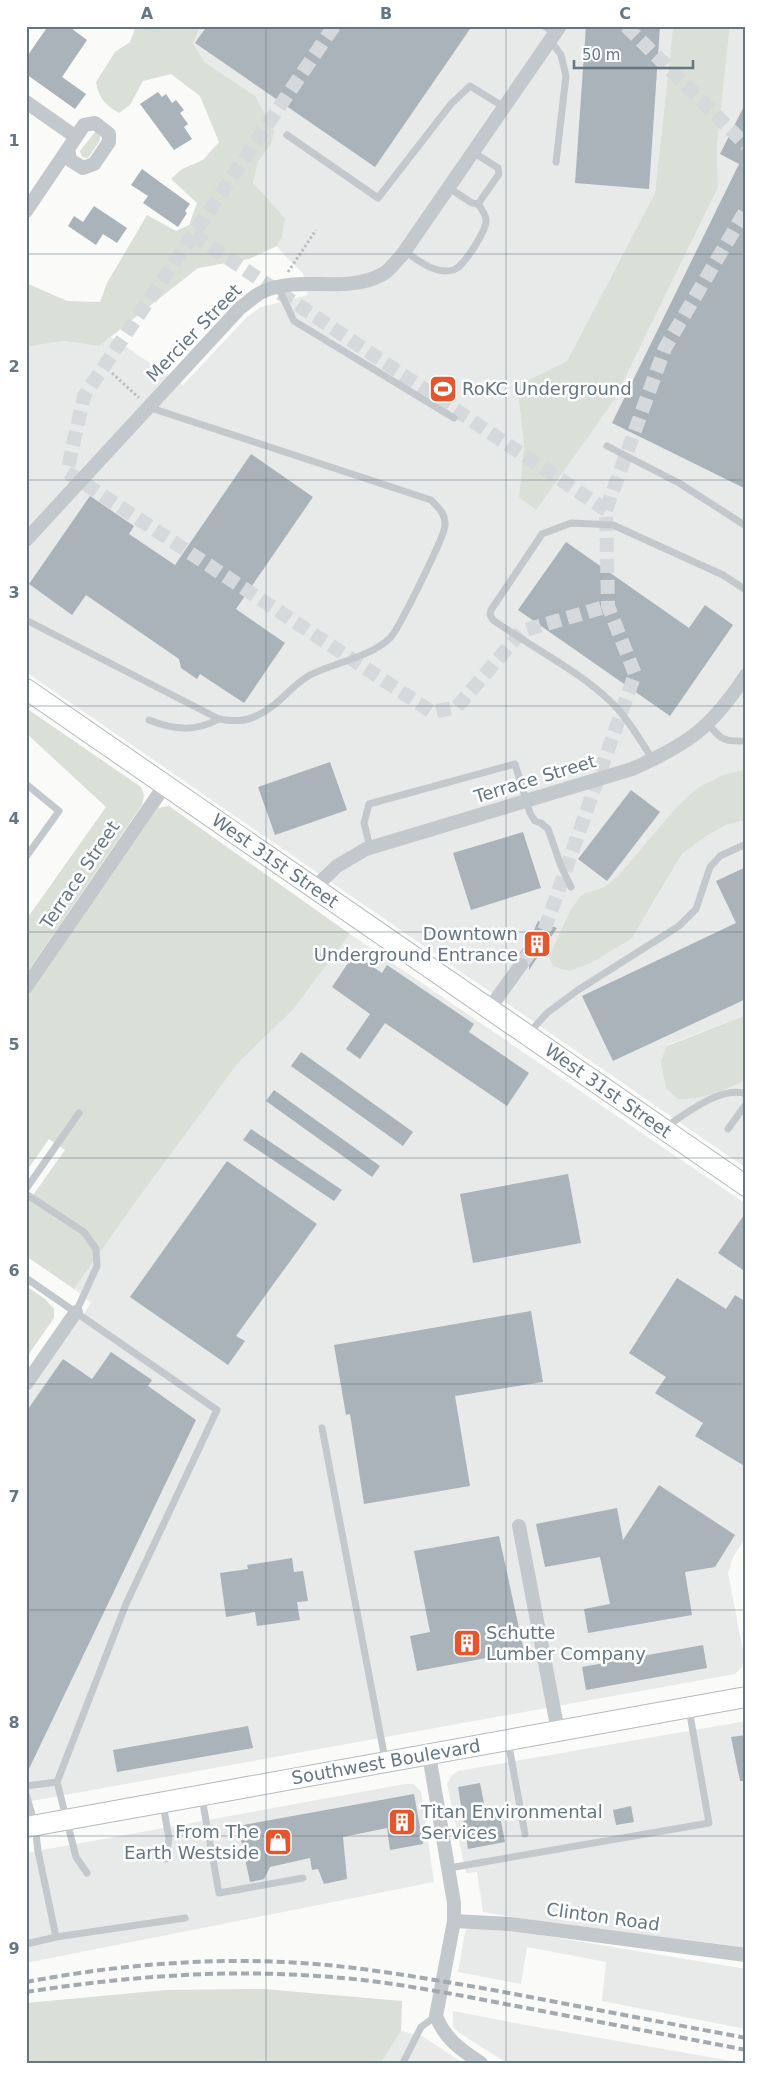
<svg xmlns="http://www.w3.org/2000/svg" width="772" height="2089" viewBox="0 0 772 2089" font-family="'DejaVu Sans',sans-serif">
<rect width="100%" height="100%" fill="#fafaf8"/>
<g fill="#e8e9e9">
<polygon points="197,26 673,26 655,193 567,361 517,386 524,444 519,497 718,187 717,146 730,26 746,26 746,769 723,775 673,811 618,876 604,887 582,894 648,912 682,854 705,837 726,825 746,820 746,1015 667,1045 724,1091 746,1080 746,1168 26,672 26,347 63,341 99,346 111,337 183,385 247,317 261,307 308,295 303,273 287,258 277,246 282,237 285,218 253,184 258,162 271,144 204,62 183,46"/>
<polygon points="350,934 746,1204 746,1537 733,1557 728,1573 744,1656 742,1667 735,1674 26,1802 26,1396 91,1303 74,1289 137,1200 238,1063 293,1010"/>
<polygon points="746,1721 746,1956 483,1912 477,1872 466,1873 447,1784 451,1776 458,1771"/>
<polygon points="405,1784 414,1784 421,1792 434,1882 26,1963 26,1853"/>
<polygon points="479,1925 746,1969 746,2029 602,2001 606,1962 527,1947 521,1984 458,1972 465,1933 467,1928"/>
<polygon points="453,2011 515,2023 743,2063 669,2063 661,2061 660,2063 507,2063 461,2034 453,2027"/>
<polygon points="401,2031 422,2036 463,2063 381,2063"/>
</g>
<g fill="#dadfd7">
<path d="M136 26H200L193 43 204 62 255 96 274 131 271 144 258 162 253 183 285 218 282 237 277 246 249 259 198 268 99 346 63 341 26 347V283L67 301 100 302 107 283 147 215 176 231 189 225 197 203 171 179 182 169 203 160 219 142 200 96 171 74 143 81 130 105 119 113C104 104 99 98 96 82L115 52 130 42Z"/>
<polygon points="673,26 730,26 717,146 718,187 614,400 536,510 519,497 524,444 517,386 567,361 655,193"/>
<polygon points="95,132 100,135 100,140 88,158 82,157 80,151"/>
<polygon points="26,708 141,787 144,795 142,805 26,974 26,920 106,807 26,733"/>
<polygon points="746,769 746,820 726,825 705,837 682,854 632,938 591,963 569,971 553,966 549,957 570,911 582,894 604,887 618,876 673,811 696,789 723,775"/>
<polygon points="169,806 350,934 293,1010 238,1063 137,1200 74,1289 26,1256 26,1205 65,1150 49,1139 26,1172 26,998 158,808"/>
<path d="M746 1015V1080C723 1092 703 1099 678 1099L666 1088 661 1061 667 1046Z"/>
<polygon points="26,1286 45,1299 54,1309 54,1318 26,1358"/>
<polygon points="264,1989 402,2001 401,2031 381,2063 26,2063 26,2003 166,1990"/>
</g>
<g fill="#aab3b9">
<polygon points="48,26 68,26 87,40 62,77 86,94 75,109 26,74 26,58"/>
<polygon points="207,26 472,26 375,167 195,43"/>
<polygon points="586,26 660,26 649,189 575,183"/>
<polygon points="158,92 162,97 166,94 172,103 176,100 184,110 180,113 188,124 184,127 192,139 174,150 140,104"/>
<polygon points="746,102 746,489 612,423 739,164 720,154"/>
<polygon points="142,169 190,204 185,211 187,213 178,227 143,203 148,196 131,185"/>
<polygon points="94,206 127,228 117,243 103,234 96,245 68,226 74,216 83,222"/>
<polygon points="251,454 313,497 236,609 285,643 244,703 200,674 197,679 181,668 179,659 86,595 72,615 29,584 90,496 134,526 129,534 175,565"/>
<polygon points="566,542 689,628 705,605 733,625 670,716 518,610"/>
<polygon points="330,762 347,810 275,835 258,787"/>
<polygon points="631,790 660,812 607,881 578,859"/>
<polygon points="523,832 541,888 471,910 453,853"/>
<polygon points="746,867 746,999 613,1061 582,996 736,923 716,881"/>
<polygon points="538,921 557,928 529,970 529,962 526,958 521,956 515,959 530,939"/>
<polygon points="354,954 382,973 387,965 474,1024 469,1032 529,1073 507,1106 385,1023 360,1059 346,1049 370,1014 332,987"/>
<polygon points="301,1052 413,1132 403,1146 291,1066"/>
<polygon points="274,1090 380,1166 372,1177 266,1101"/>
<polygon points="251,1129 342,1190 334,1201 243,1140"/>
<polygon points="227,1161 317,1224 236,1336 245,1341 228,1365 130,1297"/>
<polygon points="568,1174 581,1243 473,1263 460,1194"/>
<polygon points="746,1212 746,1272 718,1253"/>
<polygon points="677,1278 726,1309 735,1295 746,1302 746,1467 695,1436 703,1423 655,1393 666,1377 629,1353"/>
<polygon points="531,1311 543,1382 455,1396 470,1486 364,1504 350,1414 346,1415 334,1345"/>
<polygon points="111,1352 152,1380 148,1386 196,1420 26,1775 26,1412 63,1359 92,1379"/>
<polygon points="659,1485 735,1535 715,1567 685,1572 692,1615 588,1633 584,1609 610,1604 600,1557 545,1567 536,1524 617,1508 623,1540"/>
<polygon points="499,1536 524,1651 417,1671 410,1636 430,1632 414,1551"/>
<polygon points="292,1558 294,1572 303,1571 308,1601 297,1602 300,1620 257,1626 255,1612 226,1617 220,1573 248,1569 247,1565"/>
<polygon points="703,1645 707,1668 586,1690 582,1667"/>
<polygon points="248,1726 253,1748 117,1772 113,1750"/>
<polygon points="746,1735 746,1781 740,1781 731,1737"/>
<polygon points="480,1783 485,1808 498,1806 505,1842 468,1849 458,1787"/>
<polygon points="414,1794 423,1844 390,1850 387,1828 343,1837 347,1879 324,1884 318,1869 312,1870 310,1858 270,1867 264,1879 250,1882 238,1826"/>
<polygon points="631,1806 634,1822 616,1825 613,1810"/>
</g>
<g fill="none" stroke-linecap="round" stroke-linejoin="round">
<g stroke="#d5d9db" stroke-width="14" stroke-dasharray="14 7" stroke-linecap="butt">
<polyline points="334,26 84,396 67,472 432,712 457,707 522,631 608,606"/>
<polyline points="626,26 746,145"/>
<polyline points="193,235 606,510"/>
<polyline points="521,965 544,931 635,674 608,606 606,510 665,348 746,210"/>
</g>
<g stroke="#b3babf" stroke-width="22">
<g id="secondary">
<polyline points="26,689 746,1186"/>
<polyline points="26,1827 746,1697"/>
</g>
</g>
<g stroke="#bbbfc2" stroke-width="3" stroke-dasharray="2.5 2.5" stroke-linecap="butt">
<polyline points="288,272 316,230"/>
<polyline points="112,373 139,398"/>
</g>
<g stroke="#c3c8cc" stroke-width="7">
<polyline points="544,26 555,33"/>
<polyline points="550,40 561,55 566,76 556,162"/>
<polyline points="287,135 378,198 451,104 470,86 504,107"/>
<polyline points="449,188 472,203 478,204 499,174 498,168 473,152"/>
<path d="M404 251C418 260 435 275 453 270 463 268 487 230 486 220 486 215 481 208 478 204"/>
<polyline points="278,287 294,321 454,418"/>
<polyline points="607,446 679,483 746,526"/>
<path d="M26 620 219 719C233 721 244 722 256 716 278 707 290 686 310 675 335 662 369 658 390 638 399 629 444 537 445 526 446 514 438 507 431 500L148 407"/>
<path d="M149 720C174 730 195 732 219 719"/>
<path d="M708 724C720 738 723 742 742 741"/>
<path d="M653 760C640 740 627 717 610 701 576 669 531 647 493 620L490 615 491 610 542 534 571 523 613 525 723 575 746 590"/>
<polyline points="26,784 59,811 26,857"/>
<polyline points="370,847 364,823 369,804 515,764 530,813 535,821 541,823 548,829 561,866 571,887"/>
<polyline points="529,1033 547,1013 578,990 679,926 696,909 710,867 720,856 746,844"/>
<path d="M666 1127C685 1114 722 1085 746 1094"/>
<polyline points="728,1129 746,1104"/>
<polyline points="26,1189 79,1113"/>
<polyline points="26,1194 84,1232 96,1249 97,1266 76,1312"/>
<polyline points="26,1278 217,1410 126,1604 57,1782"/>
<polyline points="322,1428 385,1759"/>
<polyline points="508,1741 525,1834"/>
<polyline points="26,1786 57,1782 76,1857 87,1873"/>
<polyline points="26,1794 35,1825 38,1851 56,1937"/>
<polyline points="202,1798 219,1893 303,1878"/>
<polyline points="163,1805 169,1838 166,1859"/>
<polyline points="449,1868 709,1823 689,1709"/>
<polyline points="26,1944 56,1937 185,1918"/>
<polyline points="403,2063 421,2027 436,2016"/>
</g>
<g stroke="#c3c8cc" stroke-width="14">
<polyline points="26,102 76,137"/>
<polyline points="26,211 76,137 84,125 95,123 109,134 109,142 94,164 83,168 70,160 68,149"/>
<path d="M26 540 240 308C247 303 254 296 262 292 300 274 345 295 383 274 390 270 396 261 402 255L560 26"/>
<path d="M314 888 337 866 366 849 632 769C689 744 712 727 746 675"/>
<polyline points="26,987 165,785"/>
<polyline points="489,1009 521,965"/>
<polyline points="26,1384 76,1312"/>
<polyline points="519,1526 558,1731"/>
<path d="M429 1755 454 1903V1921L436 2016C445 2039 461 2050 481 2063"/>
<polyline points="454,1921 510,1924 746,1955"/>
</g>
<use href="#secondary" stroke="#fff" stroke-width="20"/>
<g stroke="#a2aab0" stroke-width="4" stroke-dasharray="8 4" stroke-linecap="butt">
<path d="M26 1982C110 1966 198 1958 283 1962 354 1965 423 1978 493 1990 577 2006 661 2022 746 2038"/>
<path d="M26 1992C123 1977 219 1969 317 1976 387 1980 457 1995 526 2008 599 2022 673 2036 746 2050"/>
</g>
</g>
<path fill="none" stroke="#657683" stroke-width="1" stroke-opacity="0.55" d="M266 26V2063M506 26V2063M26 254H746M26 480H746M26 706H746M26 932H746M26 1158H746M26 1384H746M26 1610H746M26 1836H746"/>
<defs>
<g id="stadium-square" transform="scale(1.4375)"><rect x="-9" y="-9" width="18" height="18" rx="4" fill="#e4572e" stroke="#fff"/><path d="M0-5a6.5 5 0 1 0 0 10a6.5 5 0 1 0 0-10ZM-3.5-1.8h7v3.6h-7Z" fill="#fff"/></g>
<g id="building-square" transform="scale(1.4375)"><rect x="-9" y="-9" width="18" height="18" rx="4" fill="#e4572e" stroke="#fff"/><path d="M-4-6H4V6H1V3H-1V6H-4ZM-2.5-4.3h1.7v1.8h-1.7ZM.8-4.3h1.7v1.8H.8ZM-2.5-1h1.7V.8h-1.7ZM.8-1h1.7V.8H.8Z" fill="#fff"/></g>
<g id="shop-square" transform="scale(1.4375)"><rect x="-9" y="-9" width="18" height="18" rx="4" fill="#e4572e" stroke="#fff"/><path d="M-5-2.5h2.3a2.7 3.5 0 0 1 5.4 0H5L5.5 6h-11ZM-1.5-2.5h3a1.5 2.3 0 0 0-3 0Z" fill="#fff"/></g>
</defs>
<g fill-rule="evenodd">
<use href="#stadium-square" x="443" y="389"/>
<use href="#building-square" x="537" y="944"/>
<use href="#building-square" x="467" y="1643"/>
<use href="#building-square" x="402" y="1822"/>
<use href="#shop-square" x="278" y="1842"/>
</g>
<g text-anchor="middle" stroke-width="5" stroke-linejoin="round" paint-order="stroke">
<g font-size="18" fill="#657683" stroke="#fff">
<text transform="translate(194 333) rotate(-46)" y="6">Mercier Street</text>
<text transform="translate(535 779) rotate(-17)" y="6">Terrace Street</text>
<text transform="translate(275 861) rotate(35)" y="6">West 31st Street</text>
<text transform="translate(80 875) rotate(-56)" y="6">Terrace Street</text>
<text transform="translate(608 1091) rotate(35)" y="6">West 31st Street</text>
<text transform="translate(386 1762) rotate(-10)" y="6">Southwest Boulevard</text>
<text transform="translate(603 1917) rotate(8)" y="6">Clinton Road</text>
</g>
<g font-size="18" fill="#657683" stroke="#fff" text-anchor="start">
<text x="462" y="395">RoKC Underground</text>
<text x="518" y="940" text-anchor="end">Downtown<tspan x="518" dy="21">Underground Entrance</tspan></text>
<text x="486" y="1639">Schutte<tspan x="486" dy="21">Lumber Company</tspan></text>
<text x="421" y="1818">Titan Environmental<tspan x="421" dy="21">Services</tspan></text>
<text x="259" y="1838" text-anchor="end">From The<tspan x="259" dy="21">Earth Westside</tspan></text>
</g>
</g>
<rect width="772" height="2089" fill="none" stroke="#ffffff" stroke-width="55"/>
<path d="M574 60v8h119v-8" fill="none" stroke="#657683" stroke-width="2.5"/>
<text x="582" y="60" font-size="15" fill="#657683" stroke="#ffffff" stroke-width="4" paint-order="stroke">50 m</text>
<rect x="28" y="28" width="716" height="2034" fill="none" stroke="#657683" stroke-width="2"/>
<g font-size="16" text-anchor="middle" font-weight="bold" fill="#657683">
<text x="147" y="19">A</text>
<text x="386" y="19">B</text>
<text x="625" y="19">C</text>
<text x="14" y="146">1</text>
<text x="14" y="372">2</text>
<text x="14" y="598">3</text>
<text x="14" y="824">4</text>
<text x="14" y="1050">5</text>
<text x="14" y="1276">6</text>
<text x="14" y="1502">7</text>
<text x="14" y="1728">8</text>
<text x="14" y="1954">9</text>
</g>
</svg>
